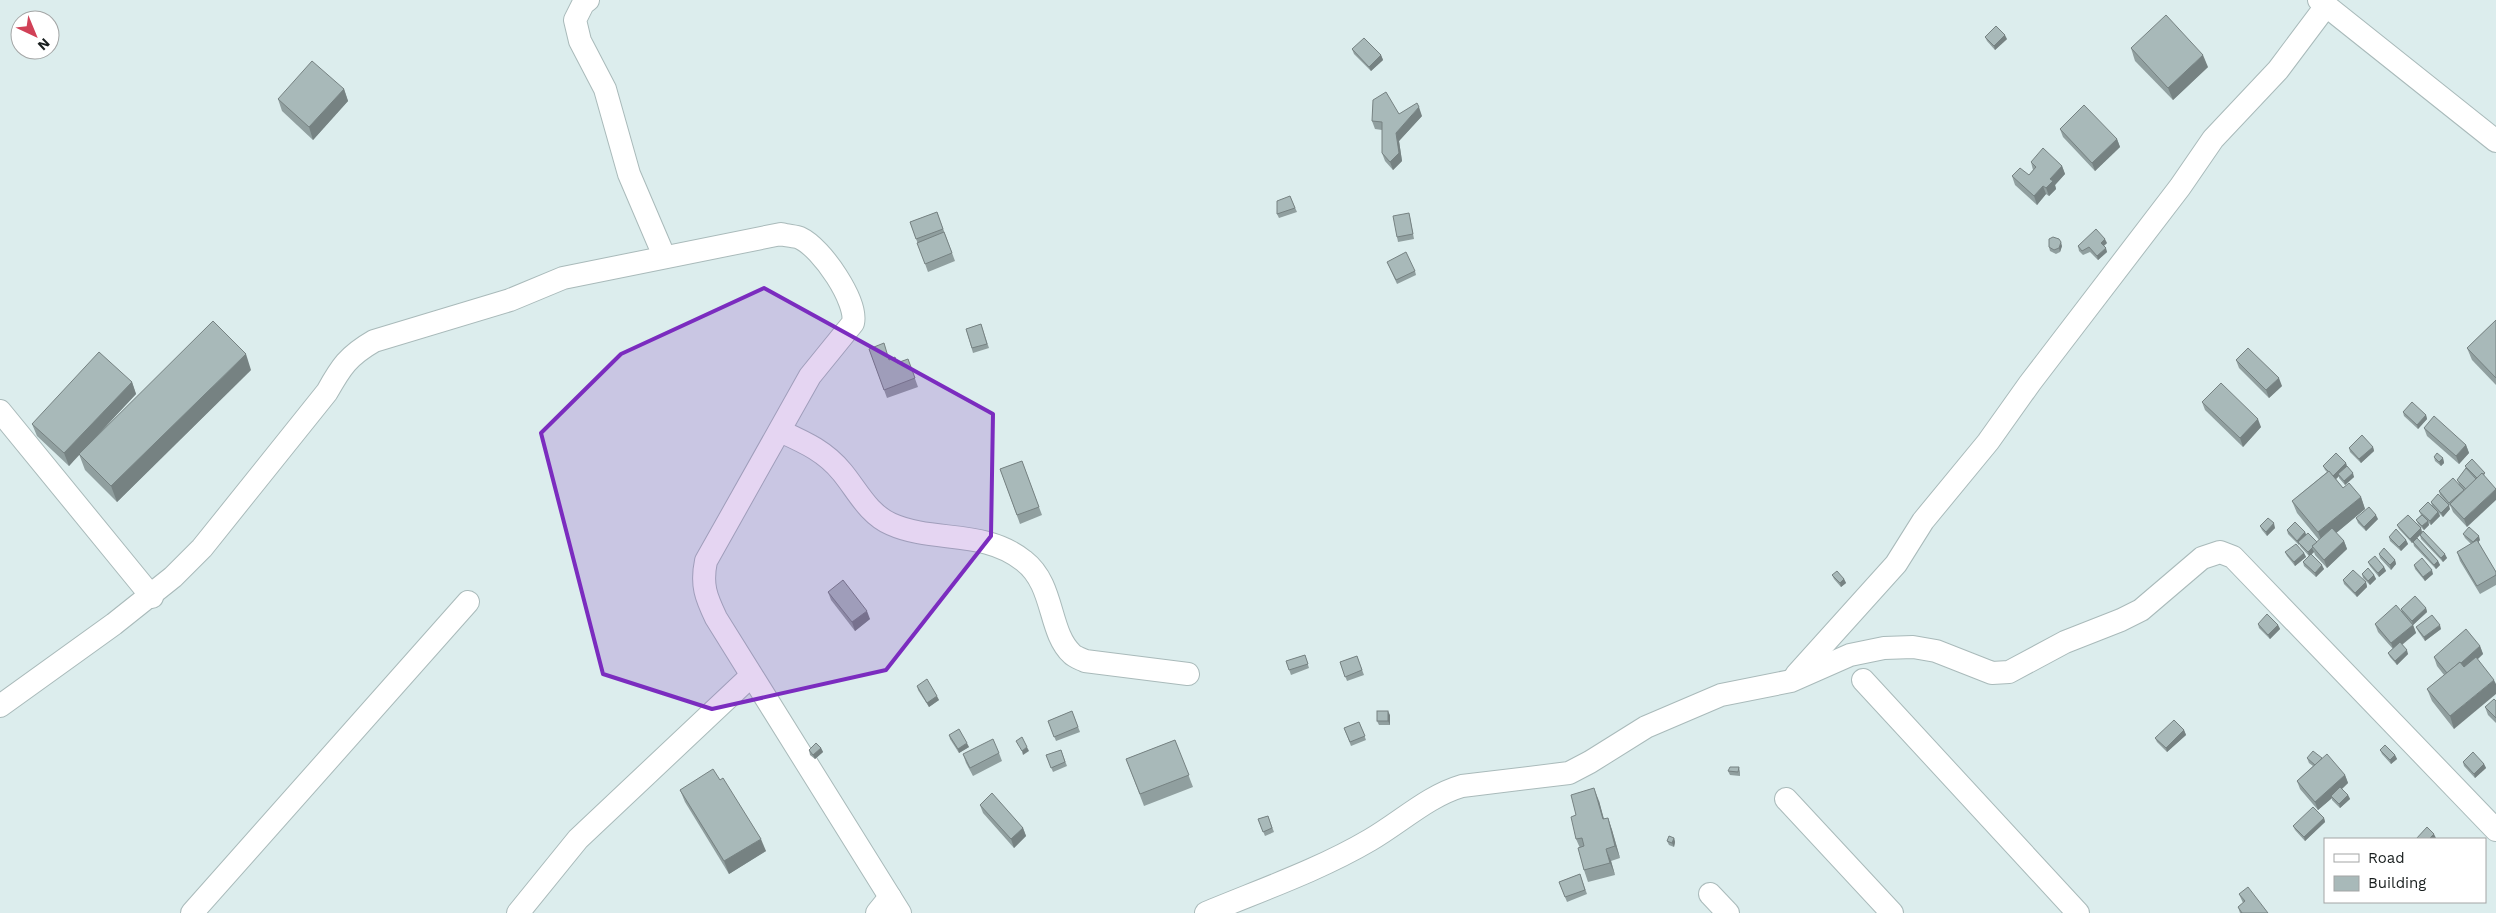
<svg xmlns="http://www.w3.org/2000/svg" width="2496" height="913" viewBox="0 0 2496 913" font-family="'Work Sans',sans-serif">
<rect width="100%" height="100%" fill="#dceded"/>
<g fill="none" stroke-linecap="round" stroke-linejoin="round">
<g stroke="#a9baba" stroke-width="24">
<g id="minor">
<polyline points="588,0 583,4 575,20 580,41 605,89 629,174 664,256"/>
<polyline points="2319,0 2496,141"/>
<polyline points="0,411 152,597"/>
<path d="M780 431C804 442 825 451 842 472 857 490 868 514 891 524 933 543 985 529 1024 561 1055 585 1048 632 1072 654 1075 657 1081 659 1085 661L1188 674"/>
<polyline points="1796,675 1896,564 1923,521 1988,442 2030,383 2180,187 2213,139 2278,70 2326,6"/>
<polyline points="1863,680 2078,913"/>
<path d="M0 706 114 624 173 577 202 548 327 392C341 367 348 356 374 341L510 300 563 278 781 234C787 236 795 236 800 238 822 248 858 302 853 323L810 376 706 561C701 585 706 597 716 618L900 913"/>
<polyline points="1786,799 1892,913"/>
<polyline points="1710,894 1728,913"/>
<polyline points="192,913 468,602"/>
<polyline points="518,913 578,839 751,676"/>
<polyline points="877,913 890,897"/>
<path d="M1206 913C1261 890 1319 870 1370 840 1401 822 1428 796 1462 786L1569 773 1590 762 1646 727 1721 695 1791 681 1850 655 1884 648 1913 647 1936 651 1992 673 2009 672 2065 642 2121 620 2141 610 2202 558 2220 552 2233 557 2496 830"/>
</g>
</g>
<use href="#minor" stroke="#fff" stroke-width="22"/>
</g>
<g fill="#909f9f">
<polygon points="1985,37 2007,39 1995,50 1987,41"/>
<polygon points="2131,48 2208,67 2173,100 2135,61"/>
<polygon points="1352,49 1381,55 1383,60 1371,71 1354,54"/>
<polygon points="344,89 348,101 313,140 282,111 278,99"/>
<polygon points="1399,114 1422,116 1399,141 1402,161 1393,170 1385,161 1382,153 1382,130 1375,129 1372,121"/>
<polygon points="2060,129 2117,139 2120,147 2095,171 2063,137"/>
<polygon points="2031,162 2062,166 2065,174 2055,185 2056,189 2049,196 2046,194 2037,205 2015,185 2012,176 2029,175 2033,170"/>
<polygon points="1290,196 1297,212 1279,218 1277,214"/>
<polygon points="937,212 955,261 928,272 910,222"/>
<polygon points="1410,217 1414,239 1398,242 1397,237"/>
<polygon points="2107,243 2104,246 2107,252 2098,260 2090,252 2083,255 2079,251 2078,246"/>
<polygon points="2062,246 2060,252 2056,254 2050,251 2049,247"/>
<polygon points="1387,262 1415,271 1416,275 1397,284"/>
<polygon points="2496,320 2496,385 2472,360 2467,348"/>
<polygon points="981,324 989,348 973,353 966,329"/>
<polygon points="869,349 897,363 908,359 918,387 887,398"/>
<polygon points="2236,360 2282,386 2269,398 2239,368"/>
<polygon points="251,370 117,502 85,470 79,454 69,466 37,436 32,424 132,382 136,394 91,442"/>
<polygon points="2202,402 2261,427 2243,447 2205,410"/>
<polygon points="2403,412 2426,415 2427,419 2418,429 2404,416"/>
<polygon points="2424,428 2466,445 2469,453 2459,464 2427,436"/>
<polygon points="2373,447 2374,451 2361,463 2350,452 2349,448"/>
<polygon points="2434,457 2443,458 2444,463 2441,466 2435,461"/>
<polygon points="1022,461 1042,515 1020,524 1000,469"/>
<polygon points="2346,463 2347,466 2354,477 2345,485 2339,478 2339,476 2336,479 2343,488 2361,497 2365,509 2336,533 2344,541 2347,549 2327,568 2315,555 2314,552 2311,555 2324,569 2316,577 2304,566 2303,562 2309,556 2300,546 2299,544 2299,545 2288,534 2287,530 2305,532 2306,535 2317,542 2319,540 2297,513 2292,501 2327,472 2325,470 2323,466"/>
<polygon points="2465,466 2485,473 2467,527 2453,512 2451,507 2440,495 2439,491 2459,484 2457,480 2466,469"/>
<polygon points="2431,502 2450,509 2443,517 2439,513 2440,516 2431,525 2428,522 2429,525 2424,530 2418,524 2416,520 2421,515 2419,511 2432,506"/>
<polygon points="2356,518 2378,519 2366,531 2358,523"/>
<polygon points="2397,525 2421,528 2422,532 2447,558 2443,562 2421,539 2420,535 2417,538 2438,561 2440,565 2436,569 2414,546 2413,542 2412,543 2399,529"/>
<polygon points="2260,526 2275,528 2267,536 2262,530"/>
<polygon points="2463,534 2480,540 2478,542 2496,572 2496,585 2480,594 2460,561 2457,552 2471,544 2465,538"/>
<polygon points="2389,537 2406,540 2408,544 2401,551 2390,541"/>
<polygon points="2285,552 2304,553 2306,557 2295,566 2287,556"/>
<polygon points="2379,554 2395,560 2396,564 2391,570 2380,558"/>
<polygon points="2368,562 2384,567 2386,571 2379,577 2370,566"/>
<polygon points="2414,565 2433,574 2425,581 2415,569"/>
<polygon points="2362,574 2374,575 2376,579 2370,585 2363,578"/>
<polygon points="1832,575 1844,579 1846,583 1841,587 1834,579"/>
<polygon points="2343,580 2366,582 2367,587 2357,597 2344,584"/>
<polygon points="828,592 870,619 855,631 831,600"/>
<polygon points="2426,608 2427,612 2413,625 2416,633 2402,645 2408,654 2397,665 2390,657 2388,653 2393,649 2378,632 2375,624 2402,612 2401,609"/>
<polygon points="2258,624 2278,625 2280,629 2270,639 2259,628"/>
<polygon points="2416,627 2441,629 2425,641 2418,631"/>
<polygon points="2480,646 2483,654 2478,659 2454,729 2432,701 2427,689 2444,675 2437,666 2434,657"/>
<polygon points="1305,655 1309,668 1291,675 1286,661"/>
<polygon points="1357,656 1364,675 1347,681 1340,662"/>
<polygon points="917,686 939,700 929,707 918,690"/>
<polygon points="2496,701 2496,723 2488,715 2485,707"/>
<polygon points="1072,711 1080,732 1056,741 1048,721"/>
<polygon points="1390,715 1390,725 1379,725 1377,721"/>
<polygon points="1359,722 1366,740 1351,746 1344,728"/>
<polygon points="2184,730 2186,735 2167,752 2157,742 2155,738"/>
<polygon points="949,735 969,747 959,753 950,739"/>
<polygon points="1175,740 1193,787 1144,806 1126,759"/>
<polygon points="821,748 823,752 815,759 810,755 809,750"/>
<polygon points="1061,750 1067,766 1053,772 1046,755"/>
<polygon points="2380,750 2395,755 2397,759 2391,764 2382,754"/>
<polygon points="999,753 1002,761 973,776 966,763 963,754"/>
<polygon points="2307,758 2322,758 2345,775 2348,783 2342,789 2348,795 2350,799 2340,808 2332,800 2332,798 2318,810 2300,789 2297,781 2313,766 2309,763"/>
<polygon points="2463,762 2484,764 2486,768 2475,778 2464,766"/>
<polygon points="1739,767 1740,772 1740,776 1730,775 1728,771"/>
<polygon points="680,790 766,851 729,874 685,802"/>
<polygon points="1599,801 1604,819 1608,818 1612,830 1620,858 1611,861 1615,875 1588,882 1584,870 1580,848 1576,839 1576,815"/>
<polygon points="980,805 1023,828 1026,836 1014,848 983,813"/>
<polygon points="1268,816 1274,832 1265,836 1258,819"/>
<polygon points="2324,818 2325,822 2305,841 2295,830 2293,826"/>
<polygon points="1674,838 1675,842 1674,847 1669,845 1667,841"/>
<polygon points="1580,874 1587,894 1567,902 1559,882"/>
<polygon points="2239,894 2268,913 2240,913 2238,907 2243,903"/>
</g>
<g fill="#768282">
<polygon points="2005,35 2007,39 1995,50 1994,46"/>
<polygon points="1381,55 1383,60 1371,71 1369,67"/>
<polygon points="2203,55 2208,67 2173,100 2168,88"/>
<polygon points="344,89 348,101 313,140 309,127"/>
<polygon points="1419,107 1422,116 1399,141 1402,161 1393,170 1390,162 1396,133"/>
<polygon points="2117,139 2120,147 2095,171 2092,163"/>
<polygon points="2062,166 2065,174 2055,185 2056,189 2049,196 2046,188 2050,179"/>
<polygon points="2043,186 2046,194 2037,205 2034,196"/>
<polygon points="2105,239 2107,243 2102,247 2101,243"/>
<polygon points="2061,242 2062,246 2060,252 2059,248"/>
<polygon points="2106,248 2107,252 2098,260 2097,256"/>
<polygon points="246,354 251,370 117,502 111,486"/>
<polygon points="2279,378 2282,386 2269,398 2266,390"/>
<polygon points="132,382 136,394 69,466 64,453"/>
<polygon points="2426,415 2427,419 2418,429 2417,425"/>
<polygon points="2258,419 2261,427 2243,447 2240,438"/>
<polygon points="2466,445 2469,453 2459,464 2456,456"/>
<polygon points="2373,447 2374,451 2361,463 2359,459"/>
<polygon points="2443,458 2444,463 2441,466 2439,462"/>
<polygon points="2346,463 2347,467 2338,474 2339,476 2335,480 2333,476"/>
<polygon points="2353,473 2354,477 2345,485 2344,481"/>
<polygon points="2496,489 2496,500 2467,527 2464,519"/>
<polygon points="2361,497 2365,509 2323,544 2318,532"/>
<polygon points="2449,505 2450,509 2443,517 2441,513"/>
<polygon points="2438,512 2440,516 2431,525 2430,521"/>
<polygon points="2376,515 2378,519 2366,531 2364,527"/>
<polygon points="2428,521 2429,525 2424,530 2422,526"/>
<polygon points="2274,523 2275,528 2267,536 2266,532"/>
<polygon points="2421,528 2422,533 2412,543 2410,539"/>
<polygon points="2305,532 2307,537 2298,542 2299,544 2299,545 2297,541"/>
<polygon points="2479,536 2480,540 2474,547 2473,542"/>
<polygon points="2406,540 2408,544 2401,551 2399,547"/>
<polygon points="2344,541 2347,549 2327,568 2324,560"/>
<polygon points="2312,548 2314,552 2309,556 2308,552"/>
<polygon points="2304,553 2306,557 2295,566 2294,562"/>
<polygon points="2445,554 2447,558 2443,562 2441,558"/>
<polygon points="2395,560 2396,564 2391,570 2390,565"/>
<polygon points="2438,561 2440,565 2436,569 2434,565"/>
<polygon points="2322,565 2324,569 2316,577 2315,573"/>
<polygon points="2384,567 2386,571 2379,577 2378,573"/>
<polygon points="2432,570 2433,574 2425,581 2423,577"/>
<polygon points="2374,575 2376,579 2370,585 2368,581"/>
<polygon points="1844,579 1846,583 1841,587 1840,583"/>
<polygon points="2366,582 2367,587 2357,597 2355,593"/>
<polygon points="2426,608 2427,612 2413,625 2416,633 2394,651 2391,643 2413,625 2412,621"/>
<polygon points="867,611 870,619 855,631 852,622"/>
<polygon points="2278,625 2280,629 2270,639 2268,635"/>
<polygon points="2440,625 2441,629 2425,641 2424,637"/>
<polygon points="2480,646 2483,654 2451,683 2448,674"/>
<polygon points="2407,650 2408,654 2397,665 2395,661"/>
<polygon points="2494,680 2496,684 2496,694 2454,729 2450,716"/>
<polygon points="937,696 939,700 929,707 927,703"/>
<polygon points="1388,711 1390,715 1390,725 1388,721"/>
<polygon points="2184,730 2186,735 2167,752 2166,748"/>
<polygon points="967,743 969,747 959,753 958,749"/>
<polygon points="1027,747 1029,751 1023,755 1022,751"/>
<polygon points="821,748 823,752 815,759 813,755"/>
<polygon points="2395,755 2397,759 2391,764 2390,760"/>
<polygon points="2484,764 2486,768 2475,778 2474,774"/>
<polygon points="2345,775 2348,783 2333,797 2331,796 2332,798 2318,810 2315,802"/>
<polygon points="1594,788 1599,801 1607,831 1603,819"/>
<polygon points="2348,795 2350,799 2340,808 2339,804"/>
<polygon points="1608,818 1612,830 1620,858 1615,846"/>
<polygon points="2324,818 2325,822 2305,841 2304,837"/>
<polygon points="1023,828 1026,836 1014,848 1011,839"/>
<polygon points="2434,834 2436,838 2435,839 2429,839"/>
<polygon points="1674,838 1675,842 1674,847 1672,843"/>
<polygon points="761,839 766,851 729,874 724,861"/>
<polygon points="1606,849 1611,861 1615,875 1610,863"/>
</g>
<g fill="#a8b9b9" stroke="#768282">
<polygon points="2166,15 2203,55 2168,88 2131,48"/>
<polygon points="1996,26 2005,35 1994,46 1985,37"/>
<polygon points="1364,38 1381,55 1369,67 1352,49"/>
<polygon points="312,61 344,89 309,127 278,99"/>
<polygon points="1386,92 1399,114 1417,103 1419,107 1396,133 1399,153 1390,162 1382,153 1382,122 1372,121 1373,100"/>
<polygon points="2084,105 2117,139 2092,163 2060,129"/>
<polygon points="2043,148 2062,166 2050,179 2053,181 2046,188 2043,186 2034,196 2012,176 2020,168 2029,175 2036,167 2031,162"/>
<polygon points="1290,196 1295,208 1277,214 1277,201"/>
<polygon points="937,212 943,229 916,239 910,222"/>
<polygon points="1409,213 1413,234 1397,237 1393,216"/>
<polygon points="2096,229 2105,239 2101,243 2106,248 2097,256 2089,247 2082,251 2078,246"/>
<polygon points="944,232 952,253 925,264 917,243"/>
<polygon points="2053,237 2059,239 2061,242 2059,248 2054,250 2049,247 2049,239"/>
<polygon points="1406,252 1415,271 1396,280 1387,262"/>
<polygon points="2496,320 2496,378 2467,348"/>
<polygon points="213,321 246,354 111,486 79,454"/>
<polygon points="981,324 987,344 972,348 966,329"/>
<polygon points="884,343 889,360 895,357 897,363 908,359 915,378 884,390 869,349"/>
<polygon points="2248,348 2279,378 2266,390 2236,360"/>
<polygon points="99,352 132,382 64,453 32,424"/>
<polygon points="2221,383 2258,419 2240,438 2202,402"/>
<polygon points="2412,402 2426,415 2417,425 2403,412"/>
<polygon points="2434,416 2466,445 2456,456 2424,428"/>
<polygon points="2362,435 2373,447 2359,459 2349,448"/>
<polygon points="2336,453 2346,463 2333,476 2323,466"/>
<polygon points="2437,453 2443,458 2439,462 2434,457"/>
<polygon points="2472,459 2485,473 2483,474 2482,473 2477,478 2465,466"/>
<polygon points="1022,461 1039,507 1017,515 1000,469"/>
<polygon points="2347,466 2353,473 2344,481 2338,474"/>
<polygon points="2466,468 2476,479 2466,489 2457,480"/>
<polygon points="2329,471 2343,488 2349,483 2361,497 2318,532 2292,501"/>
<polygon points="2482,473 2496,489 2464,519 2450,504"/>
<polygon points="2453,478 2464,490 2449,503 2439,491"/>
<polygon points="2438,494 2449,505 2441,513 2431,502"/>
<polygon points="2428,502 2438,512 2430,521 2419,511"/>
<polygon points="2369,507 2376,515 2364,527 2356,518"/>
<polygon points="2408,515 2421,528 2410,539 2397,525"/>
<polygon points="2422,515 2428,521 2422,526 2416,520"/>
<polygon points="2268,518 2274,523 2266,532 2260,526"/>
<polygon points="2295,522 2305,532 2297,541 2287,530"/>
<polygon points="2469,527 2479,536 2473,542 2463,534"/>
<polygon points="2332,528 2344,541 2324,560 2312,546"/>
<polygon points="2396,529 2406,540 2399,547 2389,537"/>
<polygon points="2423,531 2445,554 2441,558 2420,535"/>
<polygon points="2308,533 2317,542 2312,546 2313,547 2308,552 2298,542"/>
<polygon points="2417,538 2438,561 2434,565 2413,542"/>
<polygon points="2477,540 2496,572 2496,575 2477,586 2457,552"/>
<polygon points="2296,544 2304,553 2294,562 2285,552"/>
<polygon points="2384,548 2395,560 2390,565 2379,554"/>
<polygon points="2311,554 2322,565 2315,573 2303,562"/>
<polygon points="2375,556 2384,567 2378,573 2368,562"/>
<polygon points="2422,558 2432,570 2423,577 2414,565"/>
<polygon points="2368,568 2374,575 2368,581 2362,574"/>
<polygon points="2353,570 2366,582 2355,593 2343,580"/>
<polygon points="1837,571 1844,579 1840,583 1832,575"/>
<polygon points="843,580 867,611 852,622 828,592"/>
<polygon points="2415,596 2426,608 2412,621 2401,609"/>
<polygon points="2396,605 2413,625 2391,643 2375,624"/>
<polygon points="2267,614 2278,625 2268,635 2258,624"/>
<polygon points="2432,615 2440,625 2424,637 2416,627"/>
<polygon points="2466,629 2480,646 2461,663 2460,662 2447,673 2434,657"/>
<polygon points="2400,642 2407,650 2395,661 2388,653"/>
<polygon points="1305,655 1308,664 1289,670 1286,661"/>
<polygon points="1357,656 1362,670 1345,677 1340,662"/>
<polygon points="2476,657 2494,680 2450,716 2427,689 2460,662 2464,667"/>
<polygon points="927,679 937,696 927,703 917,686"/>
<polygon points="2494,699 2496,701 2496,718 2485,707"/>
<polygon points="1072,711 1078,727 1054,737 1048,721"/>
<rect x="1377" y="711" width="11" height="10"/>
<polygon points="2174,720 2184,730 2166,748 2155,738"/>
<polygon points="1359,722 1365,736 1350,742 1344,728"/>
<polygon points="959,729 967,743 958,749 949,735"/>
<polygon points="1022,737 1027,747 1022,751 1016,741"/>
<polygon points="993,739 999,753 970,768 963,754"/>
<polygon points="1175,740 1189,775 1140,794 1126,759"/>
<polygon points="816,743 821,748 813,755 809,750"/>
<polygon points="2385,745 2395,755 2390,760 2380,750"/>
<polygon points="1061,750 1065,762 1051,768 1046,755"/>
<polygon points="2313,751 2322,758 2315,765 2307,758"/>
<polygon points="2473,752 2484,764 2474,774 2463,762"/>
<polygon points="2327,754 2345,775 2315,802 2297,781"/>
<polygon points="1730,767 1739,767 1738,772 1728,771"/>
<polygon points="713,769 720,780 723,778 761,839 724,861 680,790"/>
<polygon points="2340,787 2348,795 2339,804 2331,796"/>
<polygon points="1594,788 1603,819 1608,818 1615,846 1606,849 1610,863 1584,870 1578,848 1584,846 1582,838 1576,839 1571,817 1576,815 1571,795"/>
<polygon points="992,793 1023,828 1011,839 980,805"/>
<polygon points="2313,807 2324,818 2304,837 2293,826"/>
<polygon points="1268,816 1272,828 1263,832 1258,819"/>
<polygon points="2427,827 2434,834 2429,839 2416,839"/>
<polygon points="1669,836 1674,838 1672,843 1667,841"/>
<polygon points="1580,874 1585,890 1565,897 1559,882"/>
<polygon points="2248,887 2268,913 2242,913 2238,907 2245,901 2239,894"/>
</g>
<path fill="#7b2cbf" fill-opacity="0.2" stroke="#7b2cbf" stroke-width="4" stroke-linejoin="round" d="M764 288 993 414 991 536 886 670 712 709 603 674 541 433 621 354Z"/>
<rect x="2324" y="838" width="162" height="65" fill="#ffffff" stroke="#a3a5a5"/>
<rect x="2334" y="854" width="25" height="8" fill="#ffffff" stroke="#a3a5a5"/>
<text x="2368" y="863" font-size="15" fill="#181e1e">Road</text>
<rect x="2334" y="876" width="25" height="15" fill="#a8b9b9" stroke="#a3a5a5"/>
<text x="2368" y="888" font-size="15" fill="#181e1e">Building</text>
<g transform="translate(35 35) rotate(136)"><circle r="24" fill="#ffffff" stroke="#a3a5a5"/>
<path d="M0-4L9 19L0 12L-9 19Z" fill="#d14157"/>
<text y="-8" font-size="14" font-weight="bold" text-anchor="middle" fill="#181e1e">N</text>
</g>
</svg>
